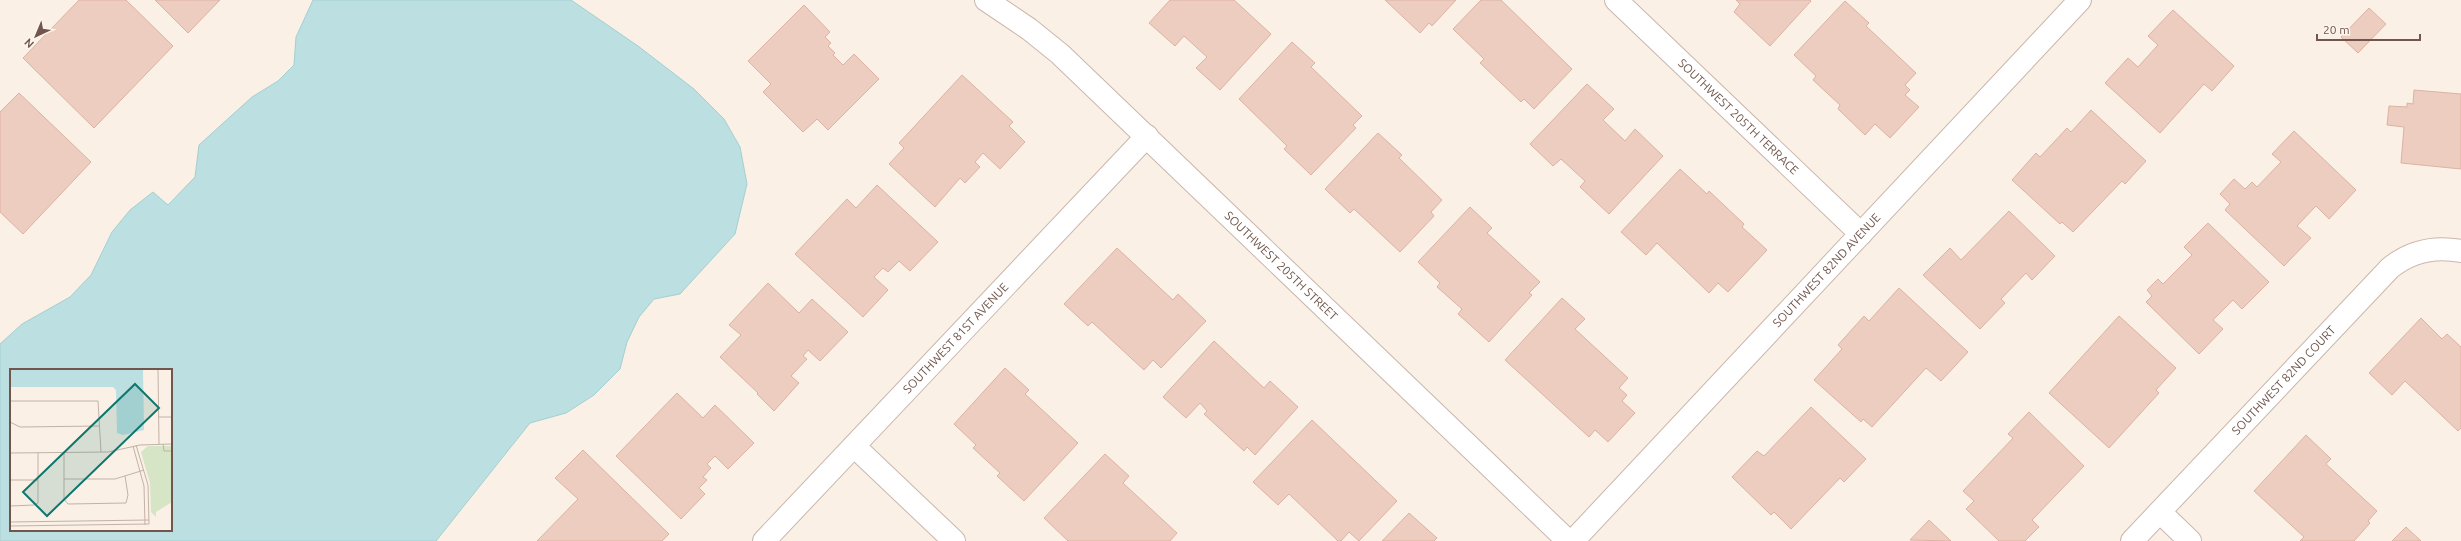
<svg xmlns="http://www.w3.org/2000/svg" width="2461" height="541" viewBox="0 0 2461 541" font-family="Ubuntu,sans-serif">
<rect width="100%" height="100%" fill="#faf0e5"/>
<path fill="#bcdfe1" stroke="#a4cfd1" fill-rule="evenodd" d="M313 0H571L638 46 694 89 724 119 740 147 747 184 735 234 680 294 654 299 639 317 627 342 620 369 594 395 566 413 530 423 436 541H0V344L22 324 70 297 91 275 112 232 130 210 153 192 168 205 195 177 199 145 252 97 278 81 294 65 296 37ZM11 370H171V530H11Z"/>
<g fill="#eccdc0" stroke="#ddb2a2">
<polygon points="79,0 126,0 173,46 94,128 23,58"/>
<polygon points="155,0 220,0 188,33"/>
<polygon points="1170,0 1234,0 1271,34 1220,90 1196,68 1207,57 1184,36 1175,46 1149,23"/>
<polygon points="1385,0 1456,0 1432,26 1429,23 1420,33"/>
<polygon points="1481,0 1501,0 1572,69 1534,109 1524,99 1521,102 1480,63 1484,59 1453,29"/>
<polygon points="1736,0 1810,0 1811,1 1770,46 1734,12 1740,4"/>
<polygon points="1845,1 1869,23 1866,26 1916,73 1905,85 1910,90 1905,95 1919,107 1890,138 1875,124 1865,135 1838,109 1840,105 1813,80 1816,76 1794,55"/>
<polygon points="804,5 830,32 825,37 831,43 828,46 835,53 833,55 843,65 854,54 879,79 828,130 817,119 803,132 763,92 771,84 748,61"/>
<polygon points="2369,8 2386,24 2358,53 2341,37"/>
<polygon points="2173,10 2234,66 2212,91 2204,84 2160,133 2105,83 2128,58 2138,67 2158,45 2148,36"/>
<polygon points="1292,42 1315,63 1311,67 1362,116 1353,125 1356,128 1311,175 1284,149 1287,146 1239,99"/>
<polygon points="962,75 1013,122 1009,126 1025,142 1000,169 983,153 975,162 980,167 965,183 960,178 935,207 889,164 904,148 899,143"/>
<polygon points="1587,84 1614,109 1603,120 1625,141 1635,129 1663,156 1609,214 1580,187 1585,181 1561,159 1553,166 1530,144"/>
<polygon points="2414,90 2461,94 2461,169 2401,163 2404,127 2387,125 2389,106 2407,107 2407,103 2413,104"/>
<polygon points="19,93 91,162 23,234 0,212 0,112"/>
<polygon points="2091,110 2146,161 2125,184 2122,181 2073,232 2062,222 2060,224 2012,180 2036,153 2040,157 2067,128 2071,132"/>
<polygon points="2294,131 2356,190 2329,219 2316,206 2297,226 2311,238 2284,266 2225,210 2230,204 2220,194 2234,179 2245,189 2252,182 2257,187 2281,162 2272,154"/>
<polygon points="1378,133 1402,155 1399,158 1442,200 1431,212 1434,216 1400,252 1354,209 1350,213 1325,189"/>
<polygon points="1680,169 1707,194 1709,191 1744,224 1742,227 1767,250 1728,292 1718,283 1709,293 1657,243 1646,255 1621,232"/>
<polygon points="877,185 938,242 910,271 899,261 888,272 883,268 874,277 888,290 863,317 795,254 847,199 856,208"/>
<polygon points="1470,207 1492,228 1487,233 1540,282 1529,293 1532,295 1489,342 1458,314 1462,309 1437,287 1440,283 1418,262"/>
<polygon points="2009,211 2055,256 2032,280 2026,273 2001,299 2005,303 1980,329 1923,275 1950,248 1961,260"/>
<polygon points="2208,223 2269,282 2242,309 2233,300 2213,320 2223,329 2199,354 2146,302 2152,296 2147,290 2158,279 2163,284 2192,255 2184,247"/>
<polygon points="1117,248 1173,300 1178,294 1206,321 1161,368 1153,360 1144,370 1092,322 1088,326 1064,304"/>
<polygon points="768,283 799,313 812,299 848,332 820,361 808,350 803,356 807,359 791,376 799,383 774,411 757,394 758,393 720,357 741,335 729,325"/>
<polygon points="1899,288 1968,352 1941,381 1926,368 1872,427 1863,419 1861,422 1814,380 1842,349 1838,345 1864,316 1869,321"/>
<polygon points="1562,298 1585,319 1575,329 1628,378 1619,388 1627,395 1622,401 1635,413 1608,442 1595,430 1589,437 1505,360"/>
<polygon points="2119,316 2176,368 2156,390 2159,393 2109,448 2049,393"/>
<polygon points="2421,318 2442,339 2447,334 2461,347 2461,428 2458,431 2405,381 2392,395 2369,373"/>
<polygon points="1214,341 1264,388 1270,381 1298,407 1255,455 1247,447 1244,451 1204,414 1207,411 1200,403 1186,418 1163,397"/>
<polygon points="1005,368 1029,390 1025,394 1078,443 1024,501 997,476 1000,473 973,448 976,445 954,424"/>
<polygon points="677,393 703,418 715,405 754,443 728,469 715,456 707,464 711,468 703,477 707,480 699,488 705,494 681,519 616,456"/>
<polygon points="1811,407 1866,459 1844,482 1840,478 1791,529 1774,512 1771,515 1732,477 1757,451 1764,456"/>
<polygon points="2029,412 2084,466 2032,520 2039,527 2025,541 1999,541 1966,509 1974,501 1963,491 2013,438 2008,434"/>
<polygon points="1312,420 1397,501 1359,541 1349,532 1341,541 1338,541 1289,494 1278,505 1253,482"/>
<polygon points="2306,435 2331,459 2326,464 2377,511 2368,521 2370,523 2354,541 2300,541 2304,537 2254,491"/>
<polygon points="583,450 669,534 662,541 537,541 578,499 555,478"/>
<polygon points="1105,454 1129,476 1123,483 1177,533 1170,541 1068,541 1044,518"/>
<polygon points="1409,513 1437,538 1434,541 1382,541"/>
<polygon points="1929,520 1951,541 1910,540"/>
<polygon points="2406,527 2421,541 2392,541"/>
</g>
<g fill="none" stroke-linecap="round" stroke-linejoin="round">
<g stroke="#cab7ad" stroke-width="24">
<g id="minor">
<path id="s1" d="M986 0 1029 29 1060 54 1568 541"/>
<path id="s2" d="M1616 0 1861 234"/>
<polyline points="854,446 954,541"/>
<polyline points="2160,512 2190,541"/>
<path id="s3" d="M764 541 1147 136"/>
<path id="s4" d="M1573 541 2080 0"/>
<path id="s5" d="M2132 541 2390 268C2411 251 2434 246 2461 251"/>
</g>
</g>
<use href="#minor" stroke="#fff" stroke-width="22"/>
</g>
<g text-anchor="middle" stroke-width="3.5" stroke-linejoin="round" paint-order="stroke">
<g font-size="12" fill="#70564d" stroke="#fdf4eb">
<text dy="4" stroke="none"><textPath href="#s2" startOffset="169">SOUTHWEST 205TH TERRACE</textPath></text>
<text dy="4" stroke="none"><textPath href="#s1" startOffset="398">SOUTHWEST 205TH STREET</textPath></text>
<text dy="4" stroke="none"><textPath href="#s4" startOffset="371">SOUTHWEST 82ND AVENUE</textPath></text>
<text dy="4" stroke="none"><textPath href="#s3" startOffset="279">SOUTHWEST 81ST AVENUE</textPath></text>
<text dy="4" stroke="none"><textPath href="#s5" startOffset="221">SOUTHWEST 82ND COURT</textPath></text>
</g>
</g>
<g transform="translate(10 369)">
<rect width="162" height="162" fill="#faf0e5"/>
<path d="M138 77H162V133L146 143V148L141 143 140 114 131 83Z" fill="#d6e5c6"/>
<path d="M0 0H133L134 61 113 66 107 64 106 21 103 18H0Z" fill="#bcdfe1"/>
<path fill="none" stroke="#c3b2a8" stroke-width="1" d="M148 0 149 75M0 32H88L91 83M149 48H162M0 53 10 58 90 57M153 75 154 82H162M123 77 134 117 135 156M0 84 98 83 130 76 162 75M54 84V130L58 135 116 134 118 126 115 107M54 110H105L134 101M0 111H28M0 137 24 136 28 134V84M0 153 139 151M0 157 139 155 138 116 126 76"/>
<path fill="#0f766e" fill-opacity="0.15" stroke="#0f766e" stroke-width="2" d="M125 15 149 39 37 147 13 123Z"/>
<rect width="162" height="162" fill="none" stroke="#70564d" stroke-width="2"/>
</g>
<g transform="translate(36 36) rotate(224)" stroke="#fdf4eb" stroke-width="3" paint-order="stroke">
<path d="M0-3L7 15L0 10L-7 15Z" fill="#70564d"/>
<text y="-6" font-size="11" font-weight="bold" text-anchor="middle" fill="#70564d">N</text>
</g>
<path d="M2317 34v6h103v-6" fill="none" stroke="#70564d" stroke-width="2"/>
<text x="2323" y="34" font-size="12" fill="#70564d" stroke="#fdf4eb" stroke-width="3" paint-order="stroke">20 m</text>
</svg>
